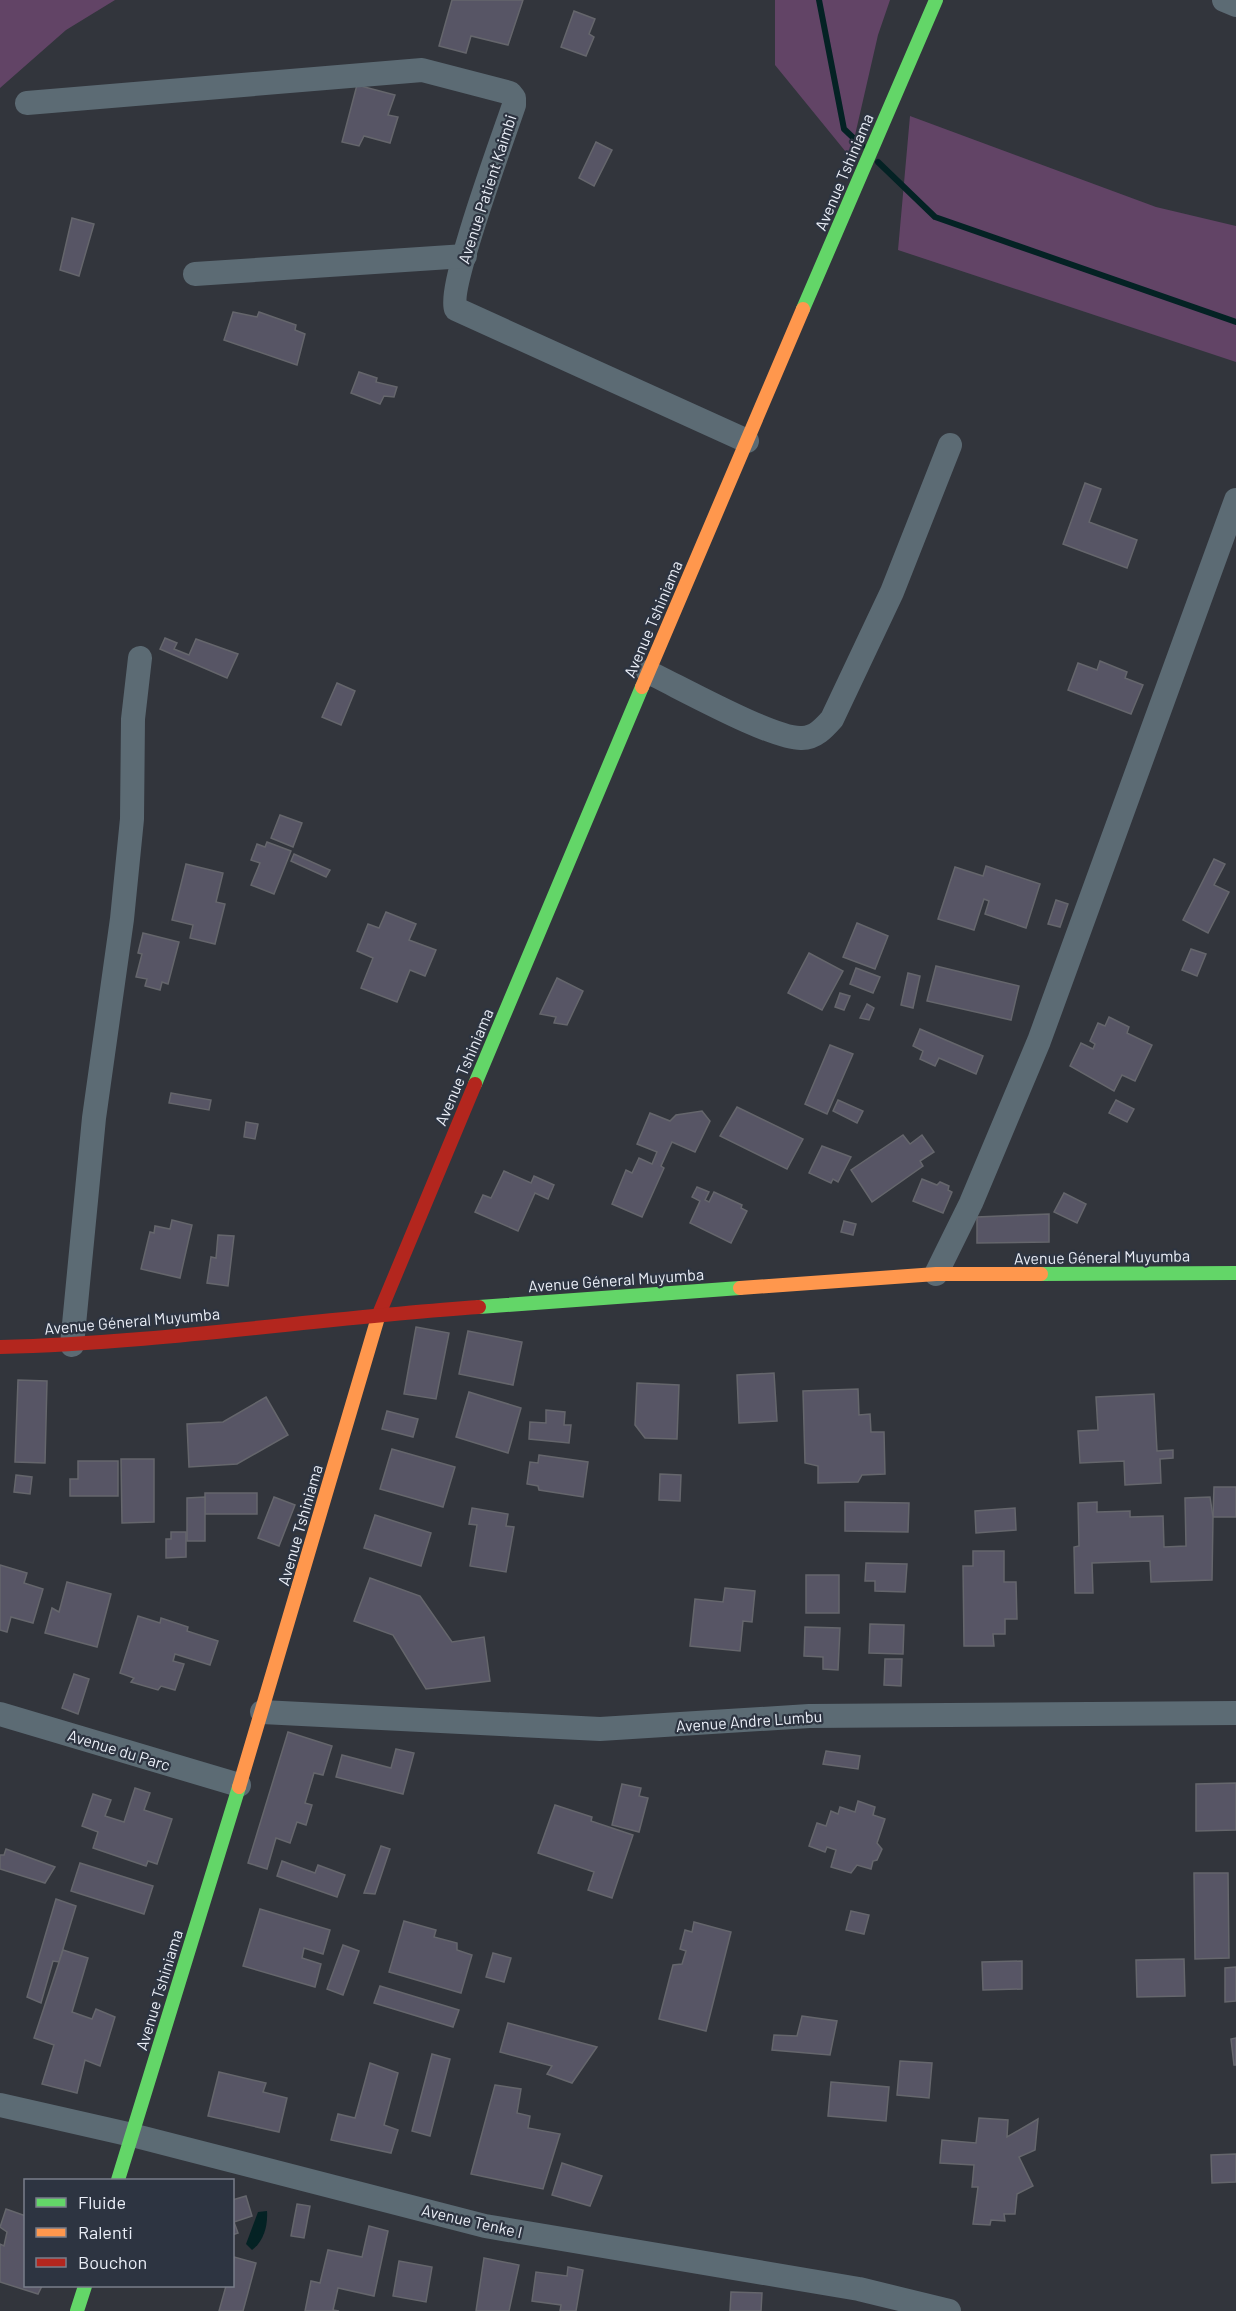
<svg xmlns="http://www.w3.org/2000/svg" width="1236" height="2311" viewBox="0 0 1236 2311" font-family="Barlow,sans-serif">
<rect width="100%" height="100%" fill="#32353c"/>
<g fill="#624466">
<polygon points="0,0 115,0 66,30 0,88"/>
<polygon points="775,0 890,0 878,35 850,157 775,65"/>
<polygon points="910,116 1156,207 1236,226 1236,362 898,250"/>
</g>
<path fill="#042224" d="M267 2211C268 2225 264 2241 252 2250L246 2244 258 2212Z"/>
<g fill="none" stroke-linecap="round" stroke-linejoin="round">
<g stroke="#042224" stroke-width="6">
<polyline points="819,0 844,129 862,146"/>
<polyline points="878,162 935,217 1236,322"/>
</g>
</g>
<g fill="#575565" stroke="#65666c" stroke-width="1.5">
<polygon points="452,0 523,0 508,45 471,36 466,53 439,46"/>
<polygon points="574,11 595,19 589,34 594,37 586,56 561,47"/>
<polygon points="357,85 395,95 388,115 398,117 390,143 364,136 359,146 342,142"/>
<polygon points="596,142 612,150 594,186 579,178"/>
<polygon points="72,218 94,224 79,276 60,270"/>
<polygon points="233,312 257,317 259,312 296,325 295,330 305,334 297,365 224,340"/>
<polygon points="359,372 377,378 376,382 397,387 394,397 384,396 380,404 351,393"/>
<polygon points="1085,483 1101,489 1089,522 1137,540 1127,568 1063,544"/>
<polygon points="165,638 177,643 174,649 189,655 196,639 238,654 227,678 160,649"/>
<polygon points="1100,661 1127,672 1125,678 1143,685 1131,714 1068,690 1078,663 1097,670"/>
<polygon points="337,683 355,691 341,725 322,717"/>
<polygon points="280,815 302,823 293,847 271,838"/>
<polygon points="267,842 291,851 274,894 251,885 260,863 251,860 257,844 265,847"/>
<polygon points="294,854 330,870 326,877 291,861"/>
<polygon points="1214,859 1225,864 1214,885 1229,892 1208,933 1183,920"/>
<polygon points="186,864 223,873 216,902 225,904 215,944 190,938 193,925 172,920"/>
<polygon points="986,866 1040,884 1026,928 985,914 989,901 984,899 974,930 938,919 955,867 983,876"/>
<polygon points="1056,900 1068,904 1060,927 1048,924"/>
<polygon points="386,912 416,924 409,940 436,950 425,976 410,970 397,1002 361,988 373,958 357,951 368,924 379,928"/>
<polygon points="857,923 888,936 875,969 843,957"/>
<polygon points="143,933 179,942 168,984 162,982 160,990 145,986 147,979 136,977 142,954 138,953"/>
<polygon points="1191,949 1206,954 1197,976 1182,970"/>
<polygon points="809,953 843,971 822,1010 788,993"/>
<polygon points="936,966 1019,986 1011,1020 927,1001"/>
<polygon points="856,968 880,977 873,993 850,984"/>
<polygon points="908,973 920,976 913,1008 901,1005"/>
<polygon points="557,978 583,991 567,1025 554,1023 556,1017 540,1014"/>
<polygon points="840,993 850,996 844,1010 835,1007"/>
<polygon points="867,1004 874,1008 869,1020 860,1018"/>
<polygon points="1109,1017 1129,1027 1127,1033 1152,1045 1135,1081 1122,1075 1114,1091 1070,1066 1081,1043 1093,1049 1095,1044 1090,1041 1098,1023 1105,1026"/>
<polygon points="920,1029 983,1056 976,1074 939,1058 935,1066 920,1059 923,1051 913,1046"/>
<polygon points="830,1045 853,1054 827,1114 805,1104"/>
<polygon points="171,1093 211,1100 209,1110 169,1103"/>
<polygon points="838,1100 863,1111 857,1123 833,1111"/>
<polygon points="1116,1100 1134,1109 1127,1122 1109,1113"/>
<polygon points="737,1107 803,1139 787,1169 720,1136"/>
<polygon points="702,1111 710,1121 695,1152 672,1142 661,1166 664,1168 642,1217 612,1204 626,1170 632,1173 639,1158 652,1164 657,1152 637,1144 650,1113 670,1121 676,1115"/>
<polygon points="246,1122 258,1124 255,1139 244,1137"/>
<polygon points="903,1135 910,1144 922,1135 934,1152 920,1161 923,1166 872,1202 851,1170"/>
<polygon points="822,1146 851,1157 838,1182 833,1179 831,1183 809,1173"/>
<polygon points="504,1171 531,1183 534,1176 554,1185 548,1199 535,1193 518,1231 475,1212 483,1195 491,1198"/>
<polygon points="922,1179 937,1185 940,1182 949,1186 948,1190 952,1192 943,1213 913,1201"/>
<polygon points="697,1187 709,1192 705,1200 709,1202 714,1192 742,1205 741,1208 747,1211 731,1243 690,1223 700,1201 692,1197"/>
<polygon points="1064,1193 1086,1204 1077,1223 1054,1212"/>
<polygon points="1049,1214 1049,1242 977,1243 977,1217"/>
<polygon points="172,1220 192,1225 180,1278 141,1269 150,1232 154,1233 155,1226 170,1229"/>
<polygon points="844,1221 856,1224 853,1235 841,1232"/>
<polygon points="218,1235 234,1236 228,1286 207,1283 211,1257 216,1258"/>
<polygon points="416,1327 449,1333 436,1399 404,1394"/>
<polygon points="468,1331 522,1342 513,1385 459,1374"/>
<polygon points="774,1373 777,1421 739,1423 737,1375"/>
<polygon points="18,1380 47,1381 45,1463 15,1462"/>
<polygon points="637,1383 679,1385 677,1439 645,1438 635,1425"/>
<polygon points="858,1389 859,1415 870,1414 871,1432 884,1432 885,1474 862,1475 858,1482 818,1483 818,1466 805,1463 803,1391"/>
<polygon points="469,1392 521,1408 508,1453 456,1437"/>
<polygon points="1154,1394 1157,1451 1173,1450 1173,1458 1160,1459 1161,1483 1125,1485 1124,1461 1080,1463 1078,1431 1098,1430 1096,1397"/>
<polygon points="266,1397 288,1435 237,1464 189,1467 187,1424 223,1422"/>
<polygon points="546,1410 565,1412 564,1425 571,1425 569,1443 529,1439 530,1422 546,1423"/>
<polygon points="387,1411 418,1419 413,1437 382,1429"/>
<polygon points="392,1449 455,1467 443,1507 380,1489"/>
<polygon points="539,1455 588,1462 583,1497 539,1490 538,1486 527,1484 530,1462 538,1463"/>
<polygon points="121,1459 154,1459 154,1522 122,1523"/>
<polygon points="78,1461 118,1461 118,1496 70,1496 70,1479 78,1479"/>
<polygon points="660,1474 681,1475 680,1501 659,1500"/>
<polygon points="16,1475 32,1477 30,1494 14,1492"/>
<polygon points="1214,1487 1236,1487 1236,1517 1213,1517"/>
<rect x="205" y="1493" width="52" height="21"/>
<polygon points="205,1497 205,1541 187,1541 187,1498"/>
<polygon points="274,1497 295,1505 279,1546 258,1538"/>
<polygon points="1210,1497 1213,1517 1212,1580 1151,1582 1150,1561 1092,1563 1093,1593 1075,1593 1074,1547 1079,1546 1078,1503 1097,1502 1097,1512 1130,1511 1130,1517 1163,1516 1164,1547 1186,1546 1185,1498"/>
<polygon points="845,1502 909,1503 908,1532 845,1531"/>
<polygon points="472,1508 508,1514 506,1526 514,1527 506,1572 470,1566 477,1525 469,1524"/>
<polygon points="1015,1508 1016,1530 976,1533 975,1511"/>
<polygon points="375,1515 431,1533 421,1566 364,1548"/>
<polygon points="171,1532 186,1532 186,1557 166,1558 166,1539 171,1539"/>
<polygon points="973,1551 1004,1551 1004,1582 1016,1582 1017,1619 1005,1619 1005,1634 993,1634 994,1646 964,1646 963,1566 973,1566"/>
<polygon points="866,1563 907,1564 905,1592 875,1591 875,1581 865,1581"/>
<polygon points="0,1565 27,1573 24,1583 43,1589 33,1623 11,1617 7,1632 0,1630"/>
<rect x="806" y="1575" width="33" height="38"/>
<polygon points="370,1578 420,1596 452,1642 484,1637 490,1681 426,1689 393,1635 354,1621"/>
<polygon points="67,1582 111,1594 97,1647 45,1633 52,1608 59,1612"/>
<polygon points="725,1588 755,1591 752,1622 743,1621 740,1651 690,1646 695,1599 723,1602"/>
<polygon points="138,1616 160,1623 161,1618 188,1627 187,1631 218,1641 210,1665 175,1654 173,1661 184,1664 175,1690 161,1686 158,1690 131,1682 134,1678 120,1673"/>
<polygon points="870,1624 904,1625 903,1654 869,1653"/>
<polygon points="805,1627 840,1628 838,1670 823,1669 823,1657 804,1656"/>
<polygon points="885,1659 902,1659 901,1686 884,1685"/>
<polygon points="74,1674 89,1679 78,1714 62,1708"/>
<polygon points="288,1732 332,1746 323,1775 314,1773 305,1803 312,1805 306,1825 297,1822 290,1843 276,1838 267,1869 248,1863"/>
<polygon points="396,1749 414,1753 403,1794 336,1777 342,1755 391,1768"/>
<polygon points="826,1751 860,1756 858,1769 823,1764"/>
<polygon points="1236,1783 1236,1830 1196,1831 1196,1784"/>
<polygon points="622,1784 641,1788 639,1796 648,1798 639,1832 612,1825"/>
<polygon points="135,1788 150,1793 144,1810 172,1819 157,1864 148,1861 146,1866 93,1848 98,1832 82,1826 93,1794 111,1800 105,1816 124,1822"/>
<polygon points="858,1801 875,1807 873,1815 885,1819 877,1843 882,1849 877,1860 873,1861 871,1869 857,1865 851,1873 831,1867 836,1850 827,1847 825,1852 809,1846 817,1823 826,1826 831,1811 838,1814 840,1807 855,1812"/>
<polygon points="555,1805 592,1817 591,1821 633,1835 612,1898 588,1890 594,1872 538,1853"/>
<polygon points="381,1846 390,1849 375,1894 364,1893"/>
<polygon points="6,1849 55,1867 45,1883 0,1869 0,1855 4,1855"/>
<polygon points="282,1861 315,1873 318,1865 345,1875 337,1897 277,1876"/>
<polygon points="80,1863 153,1886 144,1914 71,1891"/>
<polygon points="1194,1873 1228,1873 1229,1958 1195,1959"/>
<polygon points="56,1899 76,1906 59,1962 53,1961 41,2003 27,1997"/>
<polygon points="260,1909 330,1930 323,1954 304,1948 302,1958 321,1964 315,1987 243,1966"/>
<polygon points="851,1911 869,1915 864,1934 846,1930"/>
<polygon points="404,1921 436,1930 434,1937 457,1943 457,1950 472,1955 461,1993 389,1972"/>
<polygon points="694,1922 731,1932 706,2031 659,2019 673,1965 682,1964 686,1951 680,1949 685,1930 692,1932"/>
<polygon points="343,1945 359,1951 343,1995 327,1989"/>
<polygon points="63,1950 88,1958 72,2012 92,2019 96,2009 115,2017 100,2066 85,2060 77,2093 42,2084 54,2045 34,2038"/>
<polygon points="493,1953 511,1958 504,1982 486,1977"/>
<polygon points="1184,1959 1185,1996 1137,1997 1136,1960"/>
<polygon points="1022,1961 1022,1989 983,1990 982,1962"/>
<polygon points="1236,1967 1236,2001 1225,2002 1225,1968"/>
<polygon points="380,1986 459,2010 453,2027 374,2003"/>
<polygon points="802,2016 837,2021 830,2055 772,2050 774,2035 797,2036"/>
<polygon points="508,2023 597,2047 572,2083 547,2074 552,2066 500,2052"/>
<polygon points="1236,2038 1236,2065 1234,2065 1231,2039"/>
<polygon points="432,2054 450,2059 430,2136 412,2131"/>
<polygon points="900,2061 932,2063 929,2098 897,2095"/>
<polygon points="370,2063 398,2073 384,2125 398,2130 391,2153 331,2140 338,2114 355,2118"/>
<polygon points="219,2072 266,2083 263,2092 287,2098 279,2132 208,2116"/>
<polygon points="831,2082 889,2087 886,2121 828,2116"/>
<polygon points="495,2085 521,2089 517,2113 530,2116 528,2128 560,2134 543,2189 471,2174"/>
<polygon points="979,2118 1008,2120 1007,2137 1038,2119 1035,2150 1019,2157 1033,2186 1017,2194 1015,2214 1004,2214 1005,2221 991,2220 990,2225 973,2224 978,2187 972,2187 974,2165 940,2163 942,2140 976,2143"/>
<polygon points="1236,2154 1236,2182 1212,2183 1211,2155"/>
<polygon points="562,2163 602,2176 590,2206 552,2195"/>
<polygon points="246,2196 252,2216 234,2222 238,2233 232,2235 232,2200"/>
<polygon points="297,2204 310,2206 304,2238 291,2236"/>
<polygon points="6,2209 26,2216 26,2286 42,2286 38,2294 0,2282 0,2244 4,2246 7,2232 0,2227"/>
<polygon points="369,2226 388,2231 374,2296 338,2288 333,2310 339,2311 305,2311 311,2281 320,2283 328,2250 362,2257"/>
<polygon points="234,2257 256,2263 243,2311 219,2311 226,2286 232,2286"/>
<polygon points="484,2258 519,2265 509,2311 476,2311"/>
<polygon points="399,2261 432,2267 426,2302 393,2296"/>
<polygon points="568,2267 583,2270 576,2311 560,2311 561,2305 532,2301 536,2272 567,2276"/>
<polygon points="731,2292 762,2293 761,2311 730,2311"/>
</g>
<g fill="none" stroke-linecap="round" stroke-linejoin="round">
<g stroke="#5c6b74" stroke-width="24">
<polyline points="1224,0 1236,5"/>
<path d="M27 103 422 70 510 93 514 98V105C504 135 447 289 456 309L747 441"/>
<polyline points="195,274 465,256"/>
<path d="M648 672C678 686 774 740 802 738 815 738 824 728 832 719L892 592 950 445"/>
<polyline points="936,1274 971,1203 1039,1041 1236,500"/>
<polyline points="72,1345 94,1118 122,919 132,819 133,719 140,658"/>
<polyline points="262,1712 600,1729 809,1716 1236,1713"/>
<polyline points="0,1714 239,1785"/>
<polyline points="0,2105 132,2135 485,2226 859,2289 949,2311"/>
</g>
<g stroke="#63d668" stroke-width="14">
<polyline points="803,309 936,0"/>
<polyline points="475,1084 642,687"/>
<polyline points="1041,1274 1236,1273"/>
<polyline points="479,1307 740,1288"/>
<polyline points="118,2180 239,1787"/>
<polyline points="77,2311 85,2286"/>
</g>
<g stroke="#ff974d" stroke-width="14">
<polyline points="642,687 803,309"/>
<polyline points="740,1288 936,1274 1041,1274"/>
<polyline points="239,1787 379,1314"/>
</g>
<g stroke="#b3261e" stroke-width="14">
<polyline points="379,1314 475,1084"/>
<path d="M0 1347C160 1343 319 1318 479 1307"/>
</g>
</g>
<g text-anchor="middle" stroke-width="4.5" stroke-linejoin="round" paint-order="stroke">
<g font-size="16" fill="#eaeef7" stroke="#2d3441">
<text transform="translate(844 172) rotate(-67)" y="6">Avenue Tshiniama</text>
<text transform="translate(487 189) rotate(-72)" y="6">Avenue Patient Kaimbi</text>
<text transform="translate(653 619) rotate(-67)" y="6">Avenue Tshiniama</text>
<text transform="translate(464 1067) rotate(-67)" y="6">Avenue Tshiniama</text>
<text transform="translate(1102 1257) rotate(-1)" y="6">Avenue Géneral Muyumba</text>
<text transform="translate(616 1280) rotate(-4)" y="6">Avenue Géneral Muyumba</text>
<text transform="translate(132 1321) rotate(-5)" y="6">Avenue Géneral Muyumba</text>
<text transform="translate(300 1525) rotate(-74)" y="6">Avenue Tshiniama</text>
<text transform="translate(749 1721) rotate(-4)" y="6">Avenue Andre Lumbu</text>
<text transform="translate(119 1750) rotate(17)" y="6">Avenue du Parc</text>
<text transform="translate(159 1990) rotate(-73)" y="6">Avenue Tshiniama</text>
<text transform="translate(472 2221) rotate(13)" y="6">Avenue Tenke I</text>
</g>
</g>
<rect x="24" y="2179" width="210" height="108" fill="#2d3441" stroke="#797e8a" stroke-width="1.5"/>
<rect x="36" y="2198" width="30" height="9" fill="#63d668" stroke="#797e8a" stroke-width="1.5"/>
<text x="78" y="2209" font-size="18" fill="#eaeef7">Fluide</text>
<rect x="36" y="2228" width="30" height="9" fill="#ff974d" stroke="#797e8a" stroke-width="1.5"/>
<text x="78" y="2239" font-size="18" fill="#eaeef7">Ralenti</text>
<rect x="36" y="2258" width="30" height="9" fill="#b3261e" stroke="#797e8a" stroke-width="1.5"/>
<text x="78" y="2269" font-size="18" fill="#eaeef7">Bouchon</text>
</svg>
